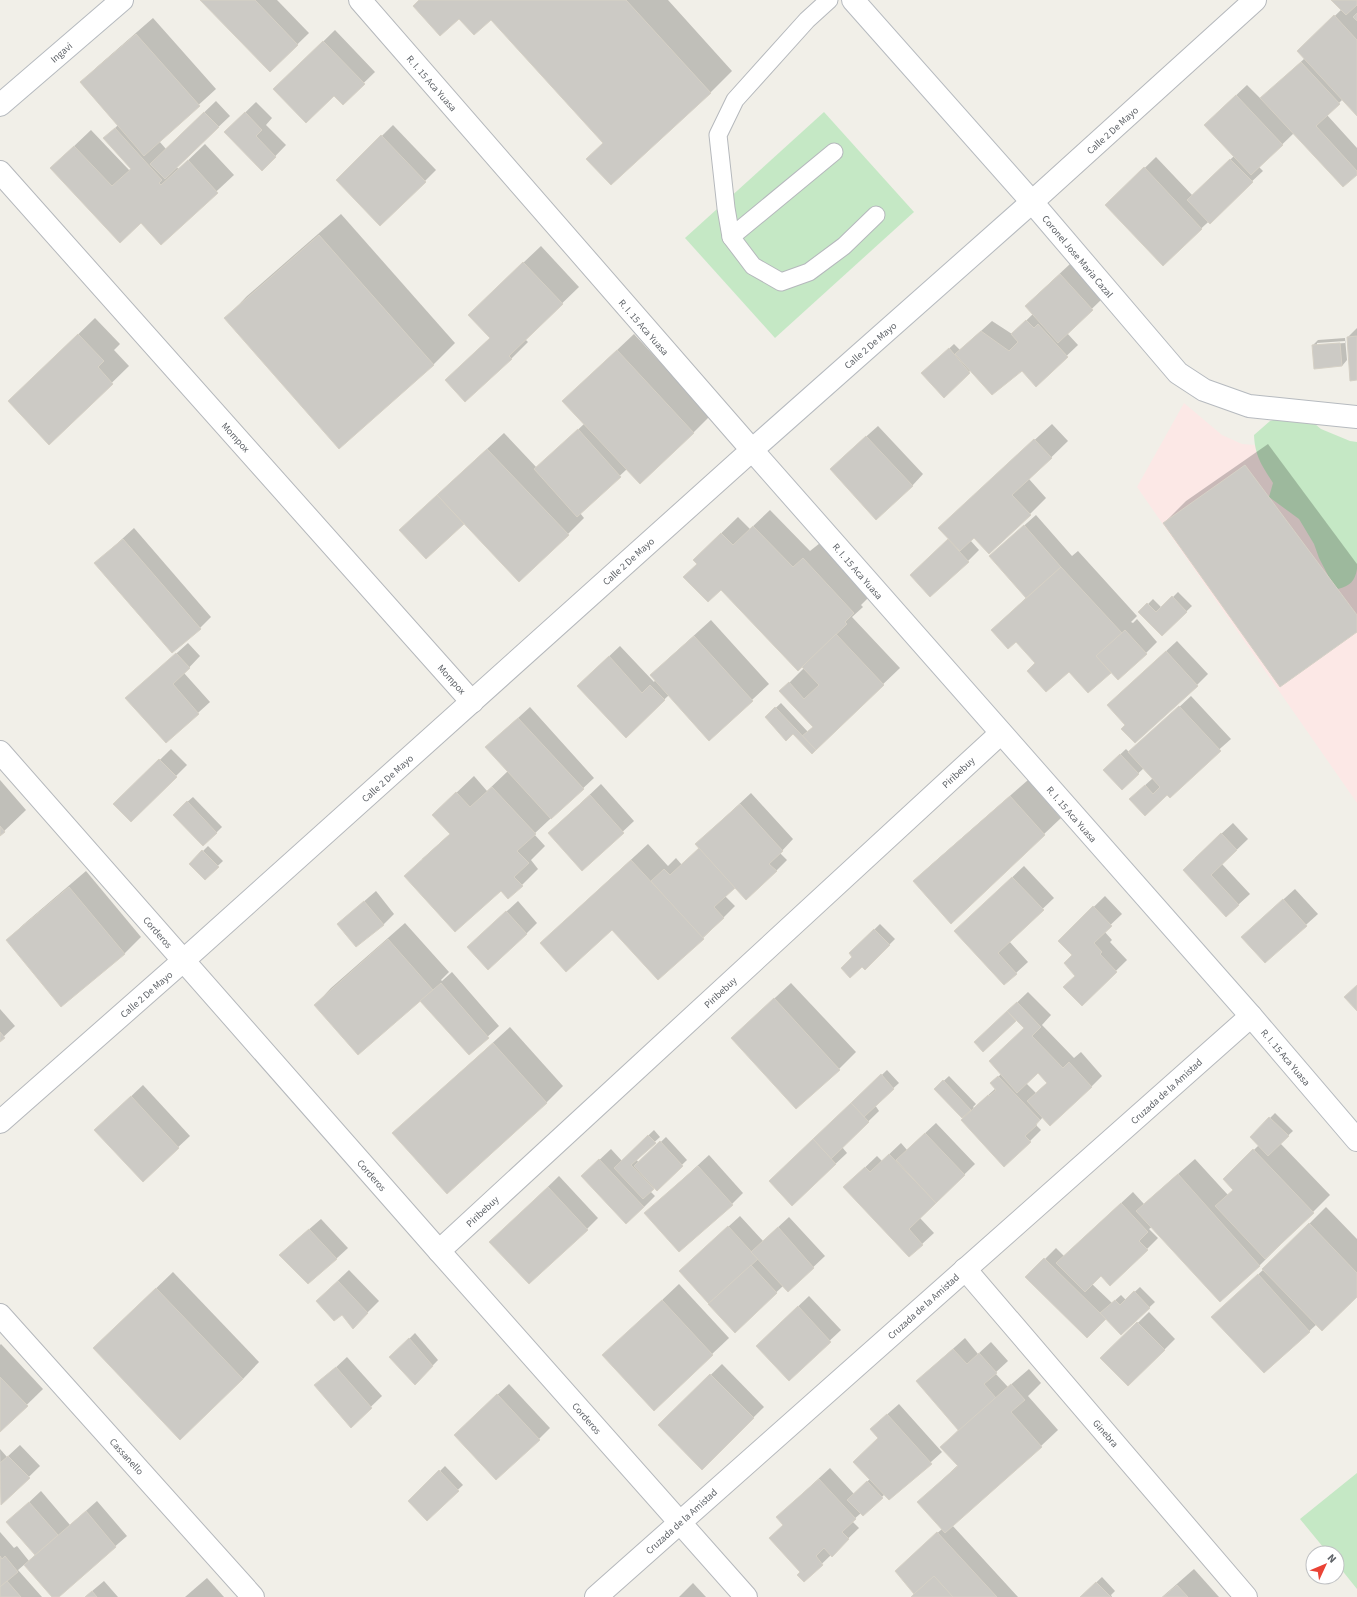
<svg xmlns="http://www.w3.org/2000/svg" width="1357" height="1597" viewBox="0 0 1357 1597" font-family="'Source Sans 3',sans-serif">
<rect width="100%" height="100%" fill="#f1efe8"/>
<polygon fill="#fce8e6" points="1184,403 1222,435 1242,444 1357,454 1357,803 1137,487"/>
<g fill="#c5e8c5">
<polygon points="824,112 914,212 775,338 685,238"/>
<path d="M1283 417 1308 421 1315 424 1321 429 1350 441 1357 442V569C1355 581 1350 586 1338 589L1333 585 1319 558 1314 544 1299 519 1269 497 1273 483C1262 465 1255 457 1254 435L1270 421Z"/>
<polygon points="1357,1473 1357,1589 1337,1564 1337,1553 1328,1553 1300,1519"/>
</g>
<g fill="#0003" fill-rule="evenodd">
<polygon points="202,0 277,0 309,33 270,71"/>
<polygon points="420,0 668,0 732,71 711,92 611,183 604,142 491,18 459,17"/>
<polygon points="1333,0 1357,0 1357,114 1343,99 1327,115 1357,148 1357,173 1294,133 1259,167 1263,171 1163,264 1118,194 1156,157 1193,196 1234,156 1216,114 1247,85 1261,99 1305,58 1315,35 1342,9"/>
<polygon points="153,18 216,89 159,141 166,149 216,101 230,116 176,167 179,169 205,144 234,175 161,243 141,222 51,168 91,130 129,170 132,168 105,138 118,125 81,83 98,66"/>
<polygon points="335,30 375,72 343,103 334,95 286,78"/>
<polygon points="256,102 272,118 266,125 286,145 262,170 225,132"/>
<polygon points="393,125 436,170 425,181 337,180"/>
<polygon points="341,214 455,343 433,365 226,318 247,296"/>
<polygon points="541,246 579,287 525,339 528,342 511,359 446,380 491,337 486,298"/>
<polygon points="1071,263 1103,298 1067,333 1078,345 1036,385 1023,370 971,370 944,396 928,368 954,344 960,350 992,321 1012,334 1033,314 1037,295"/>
<polygon points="95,318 120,344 114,350 129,366 49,444 26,385"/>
<polygon points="1357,328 1357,379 1348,337"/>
<polygon points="634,334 710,416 693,433 627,469 580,513 584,518 568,534 464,522 426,557 412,519 504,433 537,468 584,424 580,385"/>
<path d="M1345 338 1347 360 1342 366 1313 345 1318 340ZM1345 341V343L1317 345V343Z"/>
<polygon points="1052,424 1068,441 1029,479 1046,498 1030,514 974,537 970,540 979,550 968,561 922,564 949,539 956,512"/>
<polygon points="878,426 923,474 912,486 842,458"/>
<polygon points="1268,444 1357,564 1357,630 1164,523 1186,501"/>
<polygon points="770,510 810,551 820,543 870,596 861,605 863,607 852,617 900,668 812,752 793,733 766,717 781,703 808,732 814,726 781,691 804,668 698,563 711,543 738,517 750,529"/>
<polygon points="1036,515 1072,556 1078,551 1137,616 1131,622 1133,623 1137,619 1157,642 1146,653 1111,671 1088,692 1069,670 1036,663 1016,640 992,630 1027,597 990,556"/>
<polygon points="134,528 211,617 200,628 96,563"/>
<polygon points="1178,592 1192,606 1162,635 1140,612 1153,599 1162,608"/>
<polygon points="711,620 769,684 710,739 669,695 626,736 589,675 620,646 654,682 668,659"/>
<polygon points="1177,641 1208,674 1197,685 1108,705"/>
<polygon points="188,643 200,656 184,673 210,702 166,742 127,698"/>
<polygon points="1191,696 1231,739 1145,815 1142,788 1153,778 1144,768 1122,788 1110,764 1126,749 1130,753"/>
<polygon points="530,707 594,778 534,834 545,846 531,860 538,869 522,885 501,890 422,859 451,833 433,815 474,776 487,791 508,771 498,736"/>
<polygon points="171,749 187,765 176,776 126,793"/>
<polygon points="0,780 26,810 0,835"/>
<polygon points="1028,780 1061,818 951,922 914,881 931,865"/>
<polygon points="601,784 634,821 582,870 549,833"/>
<polygon points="751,793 793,839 780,853 787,860 776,871 735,886 725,896 735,906 703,938 612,929 558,927 648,844 668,866 676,858 682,865 700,848 708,833"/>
<polygon points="193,797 222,827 216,833 179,809"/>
<polygon points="1233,823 1248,839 1222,864 1250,894 1238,905 1195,858"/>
<polygon points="208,846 223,861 205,878 190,864"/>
<polygon points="1024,866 1054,898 1009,941 1028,962 1004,984 967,920"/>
<polygon points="86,871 141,937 124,954 7,940 24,924"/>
<polygon points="1295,889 1318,914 1265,962 1254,926"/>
<polygon points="376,891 394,914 383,925 338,924"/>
<polygon points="1105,896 1122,914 1104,931 1112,940 1110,942 1127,960 1082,1004 1070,930"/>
<polygon points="518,901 537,923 526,934 480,936"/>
<polygon points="405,923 449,972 441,980 442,981 452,972 499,1026 469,1054 420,999 315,1005 331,988"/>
<polygon points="880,924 895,939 865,969 850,953"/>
<polygon points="791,983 856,1052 839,1069 732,1038"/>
<path d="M1028 992 1051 1015 1042 1025 1074 1058 1081 1052 1102 1076 1091 1087 1043 1117 1036 1125 1041 1130 1030 1141 963 1118 935 1089 949 1076 976 1104 973 1107 974 1108 996 1088 992 1083 1001 1074 1025 1028 1016 1019 983 1050 981 1037ZM1038 1072 1048 1082 1036 1093 1026 1083Z"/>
<polygon points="0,1009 15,1026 0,1040"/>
<polygon points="510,1027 563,1086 546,1103 394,1133"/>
<polygon points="887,1070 899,1083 875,1105 879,1111 842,1147 847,1153 792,1205 863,1093"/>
<polygon points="143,1085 190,1136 143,1180 107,1119"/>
<polygon points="1275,1113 1293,1131 1280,1143 1330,1195 1260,1265 1220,1301 1152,1227 1149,1229 1158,1238 1147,1249 1101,1275 1092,1284 1112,1303 1121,1295 1126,1300 1140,1287 1155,1302 1121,1334 1106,1318 1027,1277 1056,1248 1064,1256 1133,1192 1144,1204 1195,1159 1228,1195 1234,1189 1224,1179 1259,1145 1251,1137"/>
<polygon points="936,1123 975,1164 920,1218 934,1233 909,1256 856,1176 877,1156 882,1161 901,1143 907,1150"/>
<polygon points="654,1130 660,1137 636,1159 639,1163 666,1137 687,1160 657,1189 655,1187 650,1191 655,1196 644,1207 594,1165 611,1149 622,1161"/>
<polygon points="709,1155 743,1193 732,1204 646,1213"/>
<polygon points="559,1176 598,1218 587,1229 502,1231"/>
<polygon points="1326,1207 1357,1239 1357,1296 1317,1324 1265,1372 1224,1306 1264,1269"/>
<polygon points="740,1216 763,1241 789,1217 825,1256 788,1291 783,1286 735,1331 692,1260"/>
<polygon points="321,1219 348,1248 336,1259 292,1244"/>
<polygon points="349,1270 379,1301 353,1327 328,1290"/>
<polygon points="173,1272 259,1362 243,1379 94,1348"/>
<polygon points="679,1284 729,1338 654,1409 604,1355"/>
<polygon points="809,1296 841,1330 789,1379 768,1335"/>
<polygon points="1149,1312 1175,1339 1164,1350 1113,1347"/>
<polygon points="415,1333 438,1360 415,1384 396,1352"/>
<polygon points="965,1338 978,1354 991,1342 1008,1361 995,1373 1008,1387 1029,1369 1041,1383 1028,1396 1058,1430 1041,1446 952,1525 1018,1597 911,1597 915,1593 907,1560 942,1529 919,1502 958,1465 942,1447 959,1429 917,1381"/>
<polygon points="1,1344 43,1389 0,1431 0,1345"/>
<polygon points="347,1357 382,1396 351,1426 316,1386"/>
<polygon points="722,1364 764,1407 702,1468 659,1425"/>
<polygon points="509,1384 550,1428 539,1439 466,1424"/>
<polygon points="899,1404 942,1452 890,1499 885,1494 863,1515 861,1513 852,1521 859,1528 804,1581 784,1525 789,1506 830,1468 854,1494 870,1479 883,1418"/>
<polygon points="20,1445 40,1466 1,1504 0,1449 7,1457"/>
<polygon points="445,1466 463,1485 427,1519 410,1501"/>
<polygon points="41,1491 70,1525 97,1501 127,1536 57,1597 53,1597 25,1564 18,1570 42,1597 0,1597 0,1532 14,1548 17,1546 29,1561 36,1554 8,1522"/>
<polygon points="1194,1569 1219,1597 1162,1597"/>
<polygon points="1102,1577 1115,1591 1111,1595 1112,1597 1081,1597"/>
<polygon points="207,1578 224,1597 185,1597"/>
<polygon points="104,1581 118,1597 85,1597"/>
<polygon points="693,1583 706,1597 679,1597"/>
</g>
<g fill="#cccac5" stroke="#d6d1c6">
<polygon points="200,0 255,0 298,45 270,72"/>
<polygon points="419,0 626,0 711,93 611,185 586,159 603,143 491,20 474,35 459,19 440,36 413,6"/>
<polygon points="1331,0 1357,0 1357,5 1346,15"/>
<polygon points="1357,13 1357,21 1353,17"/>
<polygon points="1334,15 1357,40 1357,116 1297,51"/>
<polygon points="136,34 200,106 144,156 80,82"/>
<polygon points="323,41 365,84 343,105 334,96 306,123 273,89"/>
<polygon points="1301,62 1340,104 1316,126 1357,171 1357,175 1343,187 1260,98"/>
<polygon points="1236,95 1283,145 1251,175 1204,125"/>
<polygon points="204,112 219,127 165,179 150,164"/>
<polygon points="245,112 262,130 256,136 276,157 262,171 224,132"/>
<polygon points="115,128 162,180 159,183 161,185 188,160 218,193 161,245 141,223 120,243 50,168 74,146 112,186 131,169 103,138"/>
<polygon points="381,135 426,182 380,226 336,180"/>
<polygon points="1230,159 1253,182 1210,224 1187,200"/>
<polygon points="1144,167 1202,229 1163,266 1105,205"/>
<polygon points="319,235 434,365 339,449 224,318"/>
<polygon points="523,262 563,304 509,356 512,359 465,402 445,380 490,338 468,315"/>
<polygon points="1060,274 1093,310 1058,343 1025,306"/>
<polygon points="1026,320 1034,328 1038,324 1068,357 1036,387 1022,371 992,395 955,354 981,331 1009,351 1018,342 1011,334"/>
<polygon points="78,334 104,361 98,367 113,384 49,445 8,401"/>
<polygon points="1357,336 1357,380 1350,381 1347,337"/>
<polygon points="1340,343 1342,366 1314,369 1312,345"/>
<polygon points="949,348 970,373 944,398 921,373"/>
<polygon points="617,350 694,433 640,484 562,401"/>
<polygon points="578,429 621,477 577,517 534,469"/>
<polygon points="866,436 913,486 876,520 830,469"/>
<polygon points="1034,439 1052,458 1012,495 1031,515 989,554 974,538 960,551 938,528"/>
<polygon points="487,449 569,535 519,582 437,495"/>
<polygon points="1245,465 1357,615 1357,632 1280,687 1163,523"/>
<polygon points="437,495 464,524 426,559 399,530"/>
<polygon points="1024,525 1061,567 1026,598 989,556"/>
<polygon points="753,526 793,567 803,558 854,613 845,622 847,624 798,671 721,590 708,602 683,577 697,564 693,560 721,533 733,545"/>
<polygon points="123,539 201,629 172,653 94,563"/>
<polygon points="948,539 969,562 930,597 910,575"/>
<polygon points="1061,567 1122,633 1096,656 1111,673 1088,693 1069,672 1046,692 1027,671 1035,663 1016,642 1008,649 991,630"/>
<polygon points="1172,596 1187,612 1162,636 1138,612 1147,603 1156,612"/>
<polygon points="1125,630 1147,654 1118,680 1096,656"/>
<polygon points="836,634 884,685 816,750 802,736 813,727 779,691 789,682 804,699 819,685 802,667"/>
<polygon points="694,636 753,701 709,741 650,675"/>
<polygon points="1166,651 1198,686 1135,743 1121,729 1125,725 1107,705"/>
<polygon points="176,653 190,668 173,684 199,714 166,743 125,698"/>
<polygon points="609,656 642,693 650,685 665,700 626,738 577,686"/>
<polygon points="1179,706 1221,751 1170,798 1167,795 1145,816 1129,799 1145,785 1153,794 1160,787 1128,752"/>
<polygon points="775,707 816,750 812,754 793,734 786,741 765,717"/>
<polygon points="518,718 584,789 551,819 485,747"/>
<polygon points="1120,754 1139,774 1122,790 1103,770"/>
<polygon points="159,759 177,777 131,822 113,804"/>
<polygon points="492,787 536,834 517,851 529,863 514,877 523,886 508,899 501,891 455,932 404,876 450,834 432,815 456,792 470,807"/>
<polygon points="590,795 624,833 582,871 548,833"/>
<polygon points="1010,796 1045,835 951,924 913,881"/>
<polygon points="187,801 217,833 203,846 173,815"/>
<polygon points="740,804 783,851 769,864 777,871 746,900 695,844"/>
<polygon points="0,826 5,832 0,836"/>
<polygon points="1221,833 1237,850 1211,875 1239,905 1226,917 1183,870"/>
<polygon points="699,848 735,888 714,907 724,918 702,938 651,881 664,869 670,875"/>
<polygon points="202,850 219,867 205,880 189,864"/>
<polygon points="631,860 704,939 658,980 612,930 566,972 540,943"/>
<polygon points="1012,877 1044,910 998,953 1017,974 1004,985 954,931"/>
<polygon points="69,887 125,954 61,1007 6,940"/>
<polygon points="1283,899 1307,926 1265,963 1241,937"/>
<polygon points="364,901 384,925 356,947 337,924"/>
<polygon points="1093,906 1112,926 1094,943 1102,952 1100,954 1117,972 1082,1006 1063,987 1075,976 1064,963 1072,955 1058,941"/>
<polygon points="506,911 527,934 488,970 467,947"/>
<polygon points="874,929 890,945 865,970 862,967 850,978 841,968 852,957 849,953"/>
<polygon points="388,939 433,990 358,1055 314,1005"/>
<polygon points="441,983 489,1038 469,1055 420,1001"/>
<polygon points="1357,985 1357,1011 1344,997"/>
<polygon points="774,998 840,1070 796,1109 731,1038"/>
<polygon points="1017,1002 1041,1027 1032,1036 1063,1068 1069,1062 1092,1087 1050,1126 1027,1101 1047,1083 1038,1073 1017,1093 989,1061 1024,1028 1007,1011"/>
<polygon points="1007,1011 1016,1021 983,1052 974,1042"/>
<polygon points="0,1032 5,1038 0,1042"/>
<polygon points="493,1043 547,1103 447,1194 392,1133"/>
<polygon points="881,1074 894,1089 864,1117 851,1103"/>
<polygon points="998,1076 1040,1120 1036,1124 1037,1125 1025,1136 1031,1142 1004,1167 961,1120 988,1095 989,1096 996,1090 990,1083"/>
<polygon points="943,1080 971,1110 962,1118 934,1089"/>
<polygon points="131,1096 179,1148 143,1182 94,1130"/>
<polygon points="851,1103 869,1122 831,1159 813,1139"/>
<polygon points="1269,1117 1289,1136 1268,1156 1250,1137"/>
<polygon points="925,1133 965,1175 936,1203 896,1160"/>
<polygon points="648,1135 656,1143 631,1165 654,1189 643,1199 614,1168"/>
<polygon points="813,1139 836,1164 792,1206 769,1181"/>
<polygon points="660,1141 683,1166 657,1191 634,1166"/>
<polygon points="1253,1149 1314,1213 1265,1259 1215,1206 1233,1190 1223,1179"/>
<polygon points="889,1154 936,1203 909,1229 923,1245 909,1257 843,1187 865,1167 870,1172"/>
<polygon points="599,1159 644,1207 626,1224 581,1176"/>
<polygon points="698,1166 733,1205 679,1252 644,1213"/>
<polygon points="1178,1174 1260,1266 1220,1302 1136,1211"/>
<polygon points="548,1187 588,1230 529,1284 489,1242"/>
<polygon points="1121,1203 1148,1232 1139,1241 1148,1250 1110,1286 1101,1276 1085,1292 1056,1263"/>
<polygon points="1309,1223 1357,1273 1357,1297 1322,1331 1262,1269"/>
<polygon points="728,1226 758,1259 709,1304 679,1271"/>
<polygon points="778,1227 814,1268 788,1292 751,1252"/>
<polygon points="309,1229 337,1259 308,1284 279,1255"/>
<polygon points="1044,1258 1106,1319 1087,1338 1025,1277"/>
<polygon points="751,1265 777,1293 735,1333 708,1304"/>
<polygon points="1258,1274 1310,1332 1264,1373 1211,1317"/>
<polygon points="338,1281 368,1313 353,1329 342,1315 334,1321 316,1301"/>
<polygon points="156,1288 243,1379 180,1440 93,1348"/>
<polygon points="1134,1291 1150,1308 1121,1335 1100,1313 1115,1300 1120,1305"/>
<polygon points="662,1300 713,1355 654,1411 602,1355"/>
<polygon points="798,1306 831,1342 789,1381 756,1346"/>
<polygon points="1137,1322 1165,1350 1128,1386 1100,1358"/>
<polygon points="409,1338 433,1366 415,1385 389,1357"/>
<polygon points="953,1349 967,1364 979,1353 997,1373 984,1384 996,1398 959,1431 916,1381"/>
<polygon points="336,1367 372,1408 351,1428 314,1385"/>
<polygon points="710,1374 754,1418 702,1470 658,1425"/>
<polygon points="0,1377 28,1406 0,1432"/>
<polygon points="1011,1384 1025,1400 1011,1412 1042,1447 945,1533 917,1502 958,1466 940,1447"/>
<polygon points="497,1394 540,1440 496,1480 454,1435"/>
<polygon points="887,1414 932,1464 889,1500 853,1462 878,1438 870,1429"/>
<polygon points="8,1456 30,1478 1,1505 0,1463"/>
<polygon points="439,1470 459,1491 427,1521 408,1501"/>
<polygon points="819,1479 856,1519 842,1532 849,1539 832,1557 824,1548 816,1556 823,1565 804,1582 797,1575 800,1572 769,1538 783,1525 776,1517"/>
<polygon points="867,1481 883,1498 863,1516 847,1500"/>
<polygon points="29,1502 58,1535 35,1555 6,1522"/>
<polygon points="86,1511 116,1547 59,1597 52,1597 24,1565"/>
<polygon points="937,1532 997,1597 953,1597 934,1576 914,1594 895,1571"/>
<polygon points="0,1556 2,1559 5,1556 18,1572 0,1587"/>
<polygon points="934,1576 953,1597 911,1597 914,1594"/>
<polygon points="7,1581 21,1597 0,1597 0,1587"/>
<polygon points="1096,1582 1111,1597 1080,1597"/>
<polygon points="1177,1585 1188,1597 1163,1597"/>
<polygon points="92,1591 97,1597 85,1597"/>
</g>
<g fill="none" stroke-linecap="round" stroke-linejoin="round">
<g stroke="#b5b8bc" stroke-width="19">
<g id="lane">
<polyline points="829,0 807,20 735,100 718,135 726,208 731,237 753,266 781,282 809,272 844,246 876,215"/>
<polyline points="731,237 834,152"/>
</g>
</g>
<g stroke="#b5b8bc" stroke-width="24">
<g id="street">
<polyline points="0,172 472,702"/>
<polyline points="1032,202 1255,0"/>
<polyline points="0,752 439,1251 746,1597"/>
<polyline points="0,1122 184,960 752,450 360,0"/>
<polyline points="439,1251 1001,733"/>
<polyline points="965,1269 1246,1597"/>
<polyline points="0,1315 253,1597"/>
<polyline points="596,1597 1251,1016"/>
</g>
</g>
<g stroke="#b6babf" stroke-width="24">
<g id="secondary">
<polyline points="853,0 1032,202 1178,373 1204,390 1249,406 1357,417"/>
<polyline points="0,105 122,0"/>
<polyline points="1032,202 752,450 1251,1016 1357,1140"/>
</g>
</g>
<use href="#lane" stroke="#fff" stroke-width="17"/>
<use href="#street" stroke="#fff" stroke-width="22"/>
<use href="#secondary" stroke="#fff" stroke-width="22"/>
</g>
<g text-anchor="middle" stroke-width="3.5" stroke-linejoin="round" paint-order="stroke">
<g font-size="10" fill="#5f6368" stroke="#fff">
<text transform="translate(61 52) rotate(-41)" y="4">Ingavi</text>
<text transform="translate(432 83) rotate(49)" y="4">R. I. 15 Aca Yuasa</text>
<text transform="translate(1112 130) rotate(-42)" y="4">Calle 2 De Mayo</text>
<text transform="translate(1078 256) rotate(50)" y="4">Coronel Jose Maria Cazal</text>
<text transform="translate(644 327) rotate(49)" y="4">R. I. 15 Aca Yuasa</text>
<text transform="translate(870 345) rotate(-41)" y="4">Calle 2 De Mayo</text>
<text transform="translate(236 437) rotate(48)" y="4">Mompox</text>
<text transform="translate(628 561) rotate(-42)" y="4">Calle 2 De Mayo</text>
<text transform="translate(858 571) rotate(49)" y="4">R. I. 15 Aca Yuasa</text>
<text transform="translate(452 679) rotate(48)" y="4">Mompox</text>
<text transform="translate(958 772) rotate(-43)" y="4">Piribebuy</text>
<text transform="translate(387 778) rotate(-42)" y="4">Calle 2 De Mayo</text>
<text transform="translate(1072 814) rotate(49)" y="4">R. I. 15 Aca Yuasa</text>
<text transform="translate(158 932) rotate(49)" y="4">Corderos</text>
<text transform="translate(720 992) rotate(-43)" y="4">Piribebuy</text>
<text transform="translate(146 994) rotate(-41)" y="4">Calle 2 De Mayo</text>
<text transform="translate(1286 1057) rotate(50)" y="4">R. I. 15 Aca Yuasa</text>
<text transform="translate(1166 1091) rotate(-42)" y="4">Cruzada de la Amistad</text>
<text transform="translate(372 1175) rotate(49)" y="4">Corderos</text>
<text transform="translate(482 1211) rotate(-43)" y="4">Piribebuy</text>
<text transform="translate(923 1306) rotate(-42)" y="4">Cruzada de la Amistad</text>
<text transform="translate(587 1418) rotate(49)" y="4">Corderos</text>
<text transform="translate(1106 1433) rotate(49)" y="4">Ginebra</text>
<text transform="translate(127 1456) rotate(48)" y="4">Cassanello</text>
<text transform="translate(681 1521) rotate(-42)" y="4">Cruzada de la Amistad</text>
</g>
</g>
<g transform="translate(1325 1565) rotate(46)"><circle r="19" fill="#ffffff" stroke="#bfc1c3"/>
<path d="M0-3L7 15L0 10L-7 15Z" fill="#ea4335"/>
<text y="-6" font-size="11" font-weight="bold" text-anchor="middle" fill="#5f6368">N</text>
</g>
</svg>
